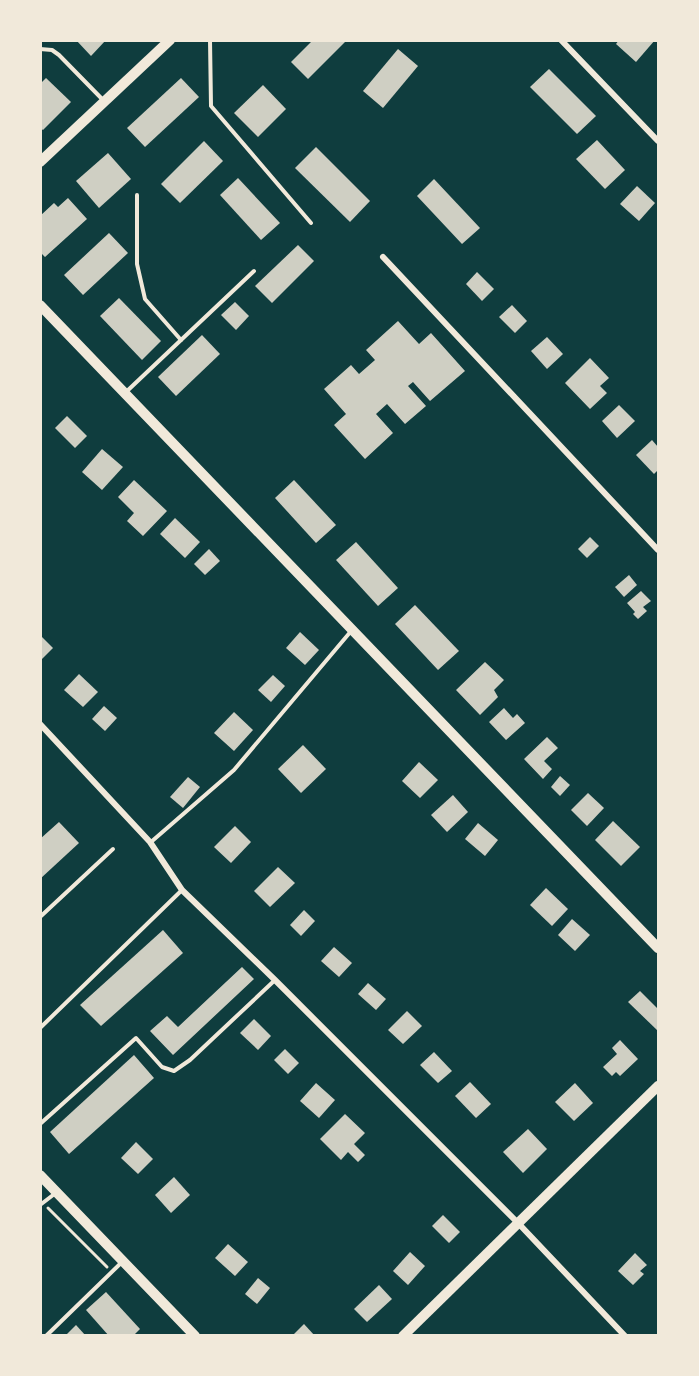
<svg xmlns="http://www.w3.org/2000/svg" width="699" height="1376" viewBox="0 0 699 1376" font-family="'Nunito Sans',sans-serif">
<rect width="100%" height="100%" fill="#0f3d3e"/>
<g fill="#cfcfc3">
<polygon points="76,40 106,40 91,56"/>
<polygon points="313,40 347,40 308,79 291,62"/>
<polygon points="619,40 655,40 636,62 616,44"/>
<polygon points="398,49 418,66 383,108 363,91"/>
<polygon points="549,69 596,116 577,134 530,87"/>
<polygon points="46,78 71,102 43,130 40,128 40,84"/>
<polygon points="181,78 199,97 145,147 127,128"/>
<polygon points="263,85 286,109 258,137 234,113"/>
<polygon points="597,140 625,170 605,189 576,159"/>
<polygon points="204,141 223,161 180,203 161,184"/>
<polygon points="316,147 370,201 350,222 295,168"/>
<polygon points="108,153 131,179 99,208 76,181"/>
<polygon points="238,178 280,223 261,240 220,195"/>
<polygon points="434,179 480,228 462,244 417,196"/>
<polygon points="637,186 655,203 639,221 620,204"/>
<polygon points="68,198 87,219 45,257 40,252 40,216 54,203 58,207"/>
<polygon points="109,233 128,253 83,295 64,275"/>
<polygon points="298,245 314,261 272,303 255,286"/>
<polygon points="477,272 494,289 482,301 466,284"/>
<polygon points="119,298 161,341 142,360 100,316"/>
<polygon points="235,302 249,316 236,330 221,315"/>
<polygon points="512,305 527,321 515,333 499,317"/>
<polygon points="398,321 419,344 431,333 465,371 430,401 413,382 408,386 426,406 405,424 387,404 376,414 393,433 365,459 334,425 346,414 324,389 351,365 359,374 375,360 366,350"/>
<polygon points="202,335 220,354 176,396 158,377"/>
<polygon points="547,337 563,354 547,369 531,351"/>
<polygon points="590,358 609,378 600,386 607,393 590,409 565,383"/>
<polygon points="619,405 635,421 617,438 602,421"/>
<polygon points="67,416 87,436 75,448 55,428"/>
<polygon points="652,440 658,447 658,470 654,474 636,455"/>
<polygon points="102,449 123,467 102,490 82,472"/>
<polygon points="134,480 167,511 143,536 127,521 134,513 118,497"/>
<polygon points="294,480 336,525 316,543 275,498"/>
<polygon points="175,518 200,542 185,558 160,534"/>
<polygon points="590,537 599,546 587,558 578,549"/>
<polygon points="356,542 398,588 378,606 336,560"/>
<polygon points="209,549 220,561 205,575 194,564"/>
<polygon points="629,575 637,585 624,597 615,587"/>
<polygon points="641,591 651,601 643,607 647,611 638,619 633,614 635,612 627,603"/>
<polygon points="415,605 459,651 438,670 395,624"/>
<polygon points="300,632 319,650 305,665 286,648"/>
<polygon points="40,635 53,648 40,661"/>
<polygon points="485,662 504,680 494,690 498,697 480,715 456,690"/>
<polygon points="79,674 98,692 83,707 64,690"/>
<polygon points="273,675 285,686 271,702 258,690"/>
<polygon points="104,706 117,718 105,731 92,719"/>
<polygon points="504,708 513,718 517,714 525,723 506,740 489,722"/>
<polygon points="234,712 253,730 234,751 214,733"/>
<polygon points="547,737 558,748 544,761 552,769 543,779 524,759"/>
<polygon points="303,745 326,769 301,793 278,769"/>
<polygon points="419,762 438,780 420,798 402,781"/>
<polygon points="560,776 570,785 560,796 551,787"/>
<polygon points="188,777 200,787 183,808 170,797"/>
<polygon points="588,793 604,808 587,826 571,810"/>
<polygon points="453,795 468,812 447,832 431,815"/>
<polygon points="613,821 640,847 621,866 595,840"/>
<polygon points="59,822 79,843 40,879 40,839"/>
<polygon points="478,823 498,840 485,856 465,839"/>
<polygon points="235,826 251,842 231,863 214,847"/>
<polygon points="278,867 295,883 270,907 254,891"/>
<polygon points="546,888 568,909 552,926 530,905"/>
<polygon points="304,910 315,921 301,936 290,925"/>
<polygon points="572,919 590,935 575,951 558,935"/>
<polygon points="163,930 183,953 101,1026 80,1005"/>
<polygon points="334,947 352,963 339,977 321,961"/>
<polygon points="242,967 254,979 173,1055 150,1031 167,1016 178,1027"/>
<polygon points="368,983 386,999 376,1010 358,994"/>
<polygon points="640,991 658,1009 658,1031 628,1002"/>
<polygon points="407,1011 422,1026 403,1044 388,1030"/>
<polygon points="254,1019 271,1036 258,1050 240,1033"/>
<polygon points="620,1040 638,1059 620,1076 616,1072 612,1076 603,1067 617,1054 612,1048"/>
<polygon points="285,1049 299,1063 288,1074 274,1060"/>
<polygon points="434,1052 452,1071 438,1083 420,1065"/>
<polygon points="134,1055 154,1078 69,1154 50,1132"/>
<polygon points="470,1082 491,1104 476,1118 455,1096"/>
<polygon points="316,1083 335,1100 319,1118 300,1101"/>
<polygon points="575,1083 593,1103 574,1121 555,1102"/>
<polygon points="345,1114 365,1133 354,1144 365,1155 358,1162 348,1152 341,1160 320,1139"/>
<polygon points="528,1129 547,1149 523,1173 503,1152"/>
<polygon points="136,1142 153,1159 138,1174 121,1158"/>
<polygon points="174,1177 190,1195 171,1213 155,1195"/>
<polygon points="443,1215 460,1232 449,1243 432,1226"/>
<polygon points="228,1244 248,1262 235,1276 215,1258"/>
<polygon points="410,1252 425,1266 408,1285 393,1271"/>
<polygon points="635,1253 647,1265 640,1271 644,1274 633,1285 618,1271"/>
<polygon points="258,1278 270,1288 257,1304 245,1294"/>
<polygon points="379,1285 392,1299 367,1322 354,1309"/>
<polygon points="106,1292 140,1329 133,1336 109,1336 86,1310"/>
<polygon points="304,1324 315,1336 292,1336"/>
<polygon points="76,1325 86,1336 65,1336"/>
</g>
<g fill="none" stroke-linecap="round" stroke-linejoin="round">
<polyline stroke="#f1e9da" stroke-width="3" points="48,1208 107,1267"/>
<g stroke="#f1e9da" stroke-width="4">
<polyline points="210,40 211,106 311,223"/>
<polyline points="40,49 52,50 59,55 104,101"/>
<polyline points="137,195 137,264 145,299 181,340"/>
<polyline points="126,392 254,271"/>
<polyline points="151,842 234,770 352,630"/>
<polyline points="40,917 113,849"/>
<polyline points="40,1028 182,890"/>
<polyline points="40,1124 136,1038 162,1067 174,1071 190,1060 275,980"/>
<polyline points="40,1205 57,1192"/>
<polyline points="46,1336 121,1263"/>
</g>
<g stroke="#f1e9da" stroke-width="6">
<polyline points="561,40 658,141"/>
<polyline points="383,257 658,550"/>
<polyline points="40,724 150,842 182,890 275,980 519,1224 625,1336"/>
</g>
<g stroke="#f1e9da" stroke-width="10">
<polyline points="40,162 170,40"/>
<polyline points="40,305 658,948"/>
<polyline points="40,1175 195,1336"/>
<polyline points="403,1336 658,1086"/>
</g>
</g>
<rect width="699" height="1376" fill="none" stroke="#f1e9da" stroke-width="84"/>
</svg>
